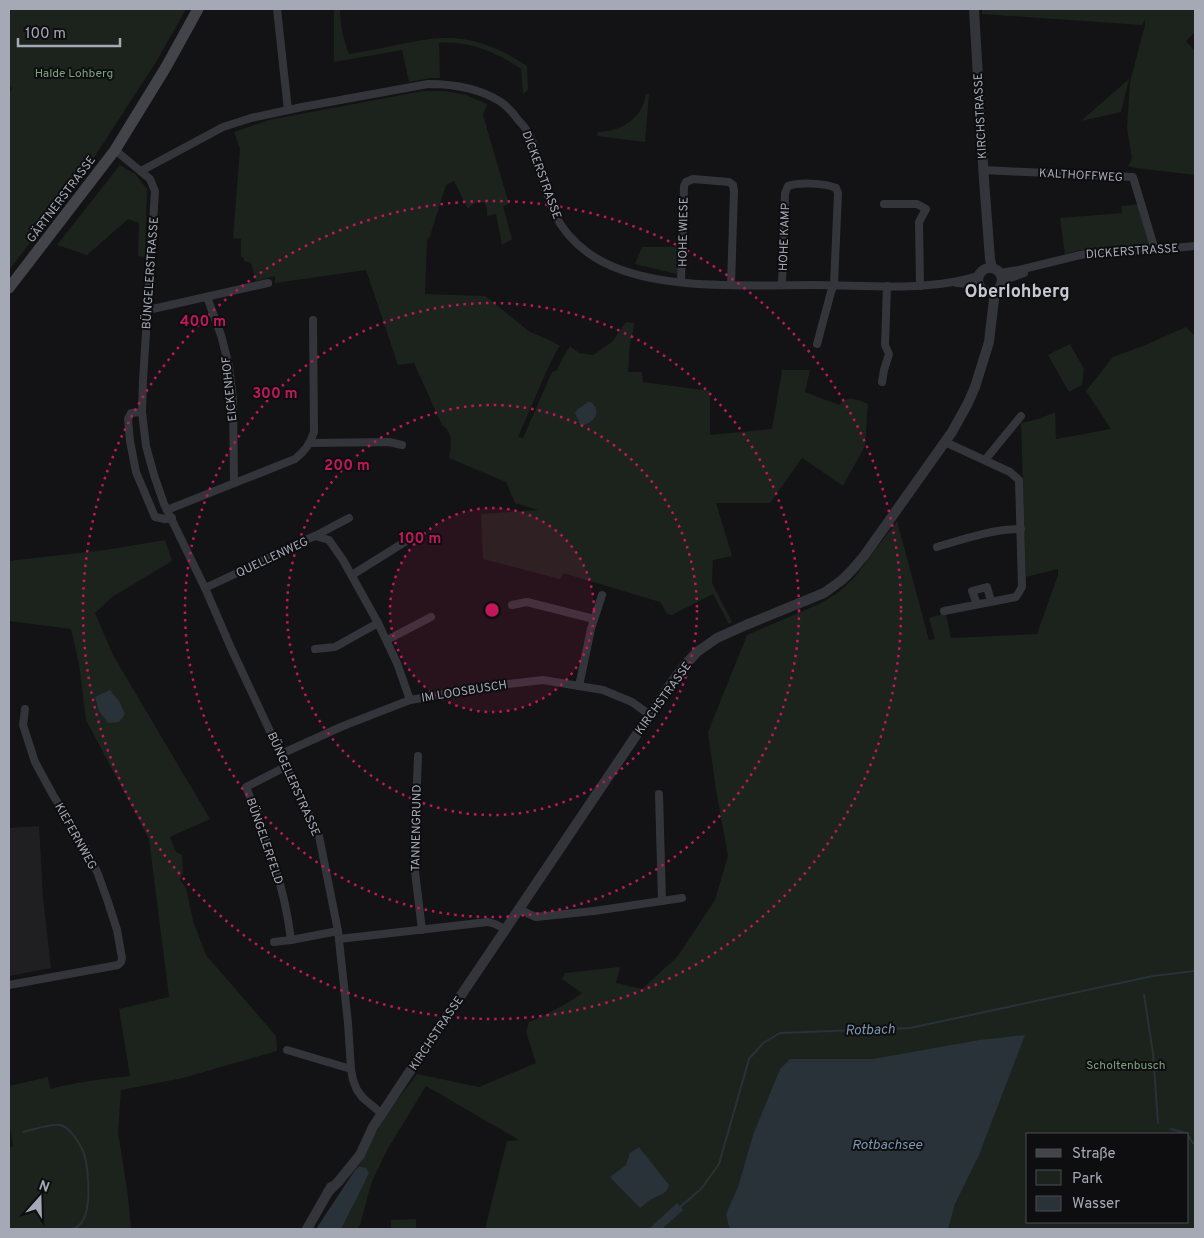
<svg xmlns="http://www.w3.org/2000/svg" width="1204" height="1238" viewBox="0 0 1204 1238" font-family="Overpass,sans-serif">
<rect width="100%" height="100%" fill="#131315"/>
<polygon fill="#1f1f22" points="39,826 43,897 51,968 9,976 9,828"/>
<g fill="#1b231c" fill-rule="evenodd">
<polygon points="9,9 186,9 156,62 86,170 9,270 9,95 12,88 9,86"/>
<path d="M334 9H340C340 25 343 39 349 54 368 51 387 47 406 43 418 41 431 38 444 38 474 37 502 49 527 66L528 90 523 94 521 69C498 53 468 40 439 43L440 78H431L409 82 402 50 334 62Z"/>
<polygon points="982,9 1195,9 1195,32 1186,41 1194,50 1195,49 1195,175 1136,168 1128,166 1132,158 1127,128 1130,82 1145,25 1145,20 1142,25 982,14"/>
<polygon points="1129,79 1121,112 1081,121"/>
<path d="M423 91H445L466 95 487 104 483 115 509 204 503 206 512 239 502 245 496 214 487 216C489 199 478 198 468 209L454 181 446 185 430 236 427 240 425 294 485 296 530 332 547 339 560 346 555 354 547 370 518 437 523 438 552 372 557 370 562 359 570 346 579 353 593 355 612 342 626 322 634 323C634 329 632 336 630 343 629 352 629 362 628 372H642L643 382 710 391V435L772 429 782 370H810L805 392 839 405C848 395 856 399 868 404L865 446 843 486 802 458 770 503H716L732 556 713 560 712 583 732 622 729 624 713 594 672 615 667 614 660 602 563 573 560 579 483 559 481 514 538 510 515 503 506 482 449 458C451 445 454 433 442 425L414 363 398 365 366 270 275 283V276L256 281 251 263 244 261V258L241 257V239L233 238 240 149 234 132 269 120Z"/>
<path d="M646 94H649L645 142 597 136 598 132C622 131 642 119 646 94Z"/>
<polygon points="120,165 135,174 147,189 145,257 138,256 139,223 128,219 87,255 57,245"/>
<polygon points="1139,204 1148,237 1149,247 1080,250 1065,254 1060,218 1122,213 1122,206"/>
<polygon points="642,247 678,247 677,274 635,264"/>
<path d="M1186 327 1195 336V1229H485L507 1141 519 1140 426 1086 387 1150 371 1184 360 1225 358 1229H341L357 1198 369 1173 366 1168 359 1166 384 1117 417 1074 479 1087 536 1063 526 1032 529 1022C548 1014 565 1005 582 993L562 979 565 973 620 967 616 983 642 989 678 956 715 900 728 856 716 790 708 732 747 635 819 604 839 592 855 577 897 521 929 640 935 639 929 618 946 613 951 638 1037 634 1058 575V569L1026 577 1021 423 1039 419 1055 412 1056 439 1111 429 1086 391 1113 357 1143 346ZM1028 1134H1188V1222H1028Z"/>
<polygon points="1070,344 1084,369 1082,385 1069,392 1048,355"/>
<path d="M165 540 172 561 112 597 95 613 113 655 210 819 170 837 176 852 182 855 183 873 180 880 186 888 193 921 206 955 276 1036 277 1051 183 1078 121 1090 118 1132 128 1196 131 1229H9V1148L13 1146 9 1122V1086L48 1077 50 1089C77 1082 103 1079 130 1076L119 1009 169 997 149 839 86 720 79 664 71 629 9 621V561L105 550Z"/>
<polygon points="416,1219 416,1229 391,1229 391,1220"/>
</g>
<g fill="#293139">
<path d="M588 402H591C603 413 593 423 581 426L575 413 578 409Z"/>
<polygon points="110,690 119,701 125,714 119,722 108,723 99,711 95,697"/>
<polygon points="1025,1035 979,1155 955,1204 948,1229 730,1229 729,1227 726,1214 738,1187 753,1135 780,1069 790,1059 873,1059 979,1040"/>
<path d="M639 1147 669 1185C667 1194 661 1194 654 1198 649 1200 644 1205 640 1208L610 1177 626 1165 630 1153Z"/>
<polygon points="359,1166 366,1168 369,1173 357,1198 341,1229 316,1229 355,1170"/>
<polygon points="677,1203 683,1210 662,1229 649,1229"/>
</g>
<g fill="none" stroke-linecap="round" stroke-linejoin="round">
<g stroke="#293139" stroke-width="2">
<polyline points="1144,995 1153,1053 1158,1123"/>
<polyline points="1171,1129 1185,1133 1186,1134"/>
<path d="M23 1132C32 1130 52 1123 61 1125 70 1128 79 1142 83 1151 88 1163 90 1195 87 1208 86 1217 81 1226 73 1229"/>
<polyline points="1188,1136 1193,1143 1195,1143"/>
<polyline points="680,1207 701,1189 719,1164 749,1059 763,1043 780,1033 910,1028 1153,976 1195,971"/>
</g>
<g stroke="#34353a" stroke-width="8">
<polyline points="277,9 288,110"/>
<polyline points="115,150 150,179 155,191 143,380 142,412 146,446 154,475 164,504 205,588 231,648 319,836 338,931 348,1023 351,1069 353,1080 357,1090 363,1098 382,1114"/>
<polyline points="983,170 1133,177 1155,250"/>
<path d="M141 171 223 127 251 118 302 107 428 84C453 84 479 88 501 102 508 107 514 114 519 121 524 126 529 133 532 140 547 185 545 221 587 252 641 293 747 285 813 285 858 285 908 290 953 282 961 281 970 278 979 276"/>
<polyline points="884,204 917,204 926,209 919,222 920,286"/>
<polyline points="1000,273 1019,270 1080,255 1100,252 1120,253 1195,246"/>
<polyline points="1002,281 1024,273"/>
<polyline points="681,282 684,186 686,182 693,179 729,182 733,185 734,191 731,285"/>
<polyline points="957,283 979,285"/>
<path d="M782 285 785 193 788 186C799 182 825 183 836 188L838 193 834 285 831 292 817 344"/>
<polyline points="207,297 221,335 229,366 233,399 234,483"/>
<polyline points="148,310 268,283"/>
<polyline points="882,382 884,370 889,354 885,345 887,286"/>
<polyline points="142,412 131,413 128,419 130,441 136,472 155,517 165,519 172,518"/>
<polyline points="311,443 389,442 402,445"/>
<polyline points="985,460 1021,416"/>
<path d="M167 510 295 459C305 451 310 444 314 432L313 320"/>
<polyline points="315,536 349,518"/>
<path d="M937 547C964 539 992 529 1021 529"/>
<polyline points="352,575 411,538"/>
<polyline points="205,588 250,567 294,545 315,536 329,540 343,560 378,623 397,663 410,700"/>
<polyline points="977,604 972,591 987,587 991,601"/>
<polyline points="512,605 527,602 594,619"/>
<polyline points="944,611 1016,597 1022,587 1019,480 1010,472 945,442"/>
<polyline points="387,640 431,617"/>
<polyline points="315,649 335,647 378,623"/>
<polyline points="579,686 591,629 602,595"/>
<polyline points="281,754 343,726 410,700 499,685 543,680 603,690 632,702 650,715"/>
<polyline points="418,756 414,863 422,930"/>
<path d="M287 766 246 787C266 837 285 887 291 940"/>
<polyline points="659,794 662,901"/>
<polyline points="520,909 529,914 536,917 594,911 682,898"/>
<polyline points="339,939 488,922 495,924 505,929"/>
<polyline points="274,942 291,940 338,931"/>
<polyline points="9,985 118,965 121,962 122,958 117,930 108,902 98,874 85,847 53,795 35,762 23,725 25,709"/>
<polyline points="287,1050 351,1069"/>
</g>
<g stroke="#34353a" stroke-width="10">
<polyline points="974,9 984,180 990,259 992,268"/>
<circle cx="990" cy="280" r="12"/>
<polyline points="328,1192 339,1181 360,1155 373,1127 406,1077 670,685 684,666 697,652 717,638 746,625 824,593 842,580 852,570 864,556 952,432 968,403 975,387 989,342 995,291"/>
<polyline points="307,1229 331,1187"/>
</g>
<polyline stroke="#42444a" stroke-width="11" points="9,288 115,150 166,67 198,9"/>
</g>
<circle cx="492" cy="610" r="102" fill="#c2185b" fill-opacity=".12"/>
<g fill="none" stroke="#c2185b" stroke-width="2.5" stroke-dasharray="2.5 5">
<circle cx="492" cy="610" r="102"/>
<circle cx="492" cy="610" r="205"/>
<circle cx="492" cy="610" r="307"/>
<circle cx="492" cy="610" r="409"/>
</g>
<g text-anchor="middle" stroke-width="4" stroke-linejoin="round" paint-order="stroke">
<g font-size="12" fill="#7ba17f" stroke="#0e0e10">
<text x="74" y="77">Halde Lohberg</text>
<text x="1126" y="1069">Scholtenbusch</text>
</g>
<g font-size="12" fill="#a5a9b5" stroke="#0e0e10">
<text transform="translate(980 116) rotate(-93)" y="4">KIRCHSTRASSE</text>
<text transform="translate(542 175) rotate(70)" y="4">DICKERSTRASSE</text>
<text transform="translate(1081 175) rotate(3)" y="4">KALTHOFFWEG</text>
<text transform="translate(61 199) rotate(-53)" y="4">GÄRTNERSTRASSE</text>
<text transform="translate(683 232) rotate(-89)" y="4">HOHE WIESE</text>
<text transform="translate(784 237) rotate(-88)" y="4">HOHE KAMP</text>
<text transform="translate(1132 251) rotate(-4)" y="4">DICKERSTRASSE</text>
<text transform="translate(150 273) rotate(-86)" y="4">BÜNGELERSTRASSE</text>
<text transform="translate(229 389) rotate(-96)" y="4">EICKENHOF</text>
<text transform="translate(272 557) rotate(-25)" y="4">QUELLENWEG</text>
<text transform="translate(464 691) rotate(-9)" y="4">IM LOOSBUSCH</text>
<text transform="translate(663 698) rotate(-54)" y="4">KIRCHSTRASSE</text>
<text transform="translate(294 784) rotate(66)" y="4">BÜNGELERSTRASSE</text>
<text transform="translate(416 828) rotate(-89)" y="4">TANNENGRUND</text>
<text transform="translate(76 836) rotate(61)" y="4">KIEFERNWEG</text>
<text transform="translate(265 841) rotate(71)" y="4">BÜNGELERFELD</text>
<text transform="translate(436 1033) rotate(-56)" y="4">KIRCHSTRASSE</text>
</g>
<g font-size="14" font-style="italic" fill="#7b96b1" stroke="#0e0e10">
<text transform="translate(870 1029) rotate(-2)" y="5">Rotbach</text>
<text x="887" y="1149">Rotbachsee</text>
</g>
<g font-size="18" font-weight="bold" fill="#c6c8d1" stroke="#0e0e10">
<text x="1017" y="297">Oberlohberg</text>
</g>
</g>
<circle cx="492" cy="610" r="8" fill="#c2185b" stroke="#0e0e10" stroke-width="2.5"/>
<g font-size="15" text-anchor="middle" font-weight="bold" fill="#c2185b" stroke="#0e0e10" stroke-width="4" stroke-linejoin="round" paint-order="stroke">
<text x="203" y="326">400 m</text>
<text x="275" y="398">300 m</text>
<text x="347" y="470">200 m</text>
<text x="420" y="543">100 m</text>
</g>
<rect width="1204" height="1238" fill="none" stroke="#a5a9b5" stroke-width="20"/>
<rect x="1026" y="1133" width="162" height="90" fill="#0e0e10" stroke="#4a4c52"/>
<rect x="1036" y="1149" width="25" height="8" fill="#42444a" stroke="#4a4c52"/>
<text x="1072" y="1158" font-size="15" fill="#a5a9b5">Straße</text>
<rect x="1036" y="1170" width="25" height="15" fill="#1b231c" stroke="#4a4c52"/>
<text x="1072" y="1183" font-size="15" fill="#a5a9b5">Park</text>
<rect x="1036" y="1196" width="25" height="15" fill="#293139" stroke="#4a4c52"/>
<text x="1072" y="1208" font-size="15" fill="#a5a9b5">Wasser</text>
<g transform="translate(40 1198) rotate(20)" stroke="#0e0e10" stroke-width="4" paint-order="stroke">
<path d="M0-4L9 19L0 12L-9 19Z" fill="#a5a9b5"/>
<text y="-8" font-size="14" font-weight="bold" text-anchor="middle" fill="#a5a9b5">N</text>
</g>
<path d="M18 38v8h102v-8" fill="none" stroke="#a5a9b5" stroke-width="2.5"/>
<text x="25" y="38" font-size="15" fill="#a5a9b5" stroke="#0e0e10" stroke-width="4" paint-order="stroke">100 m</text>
</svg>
